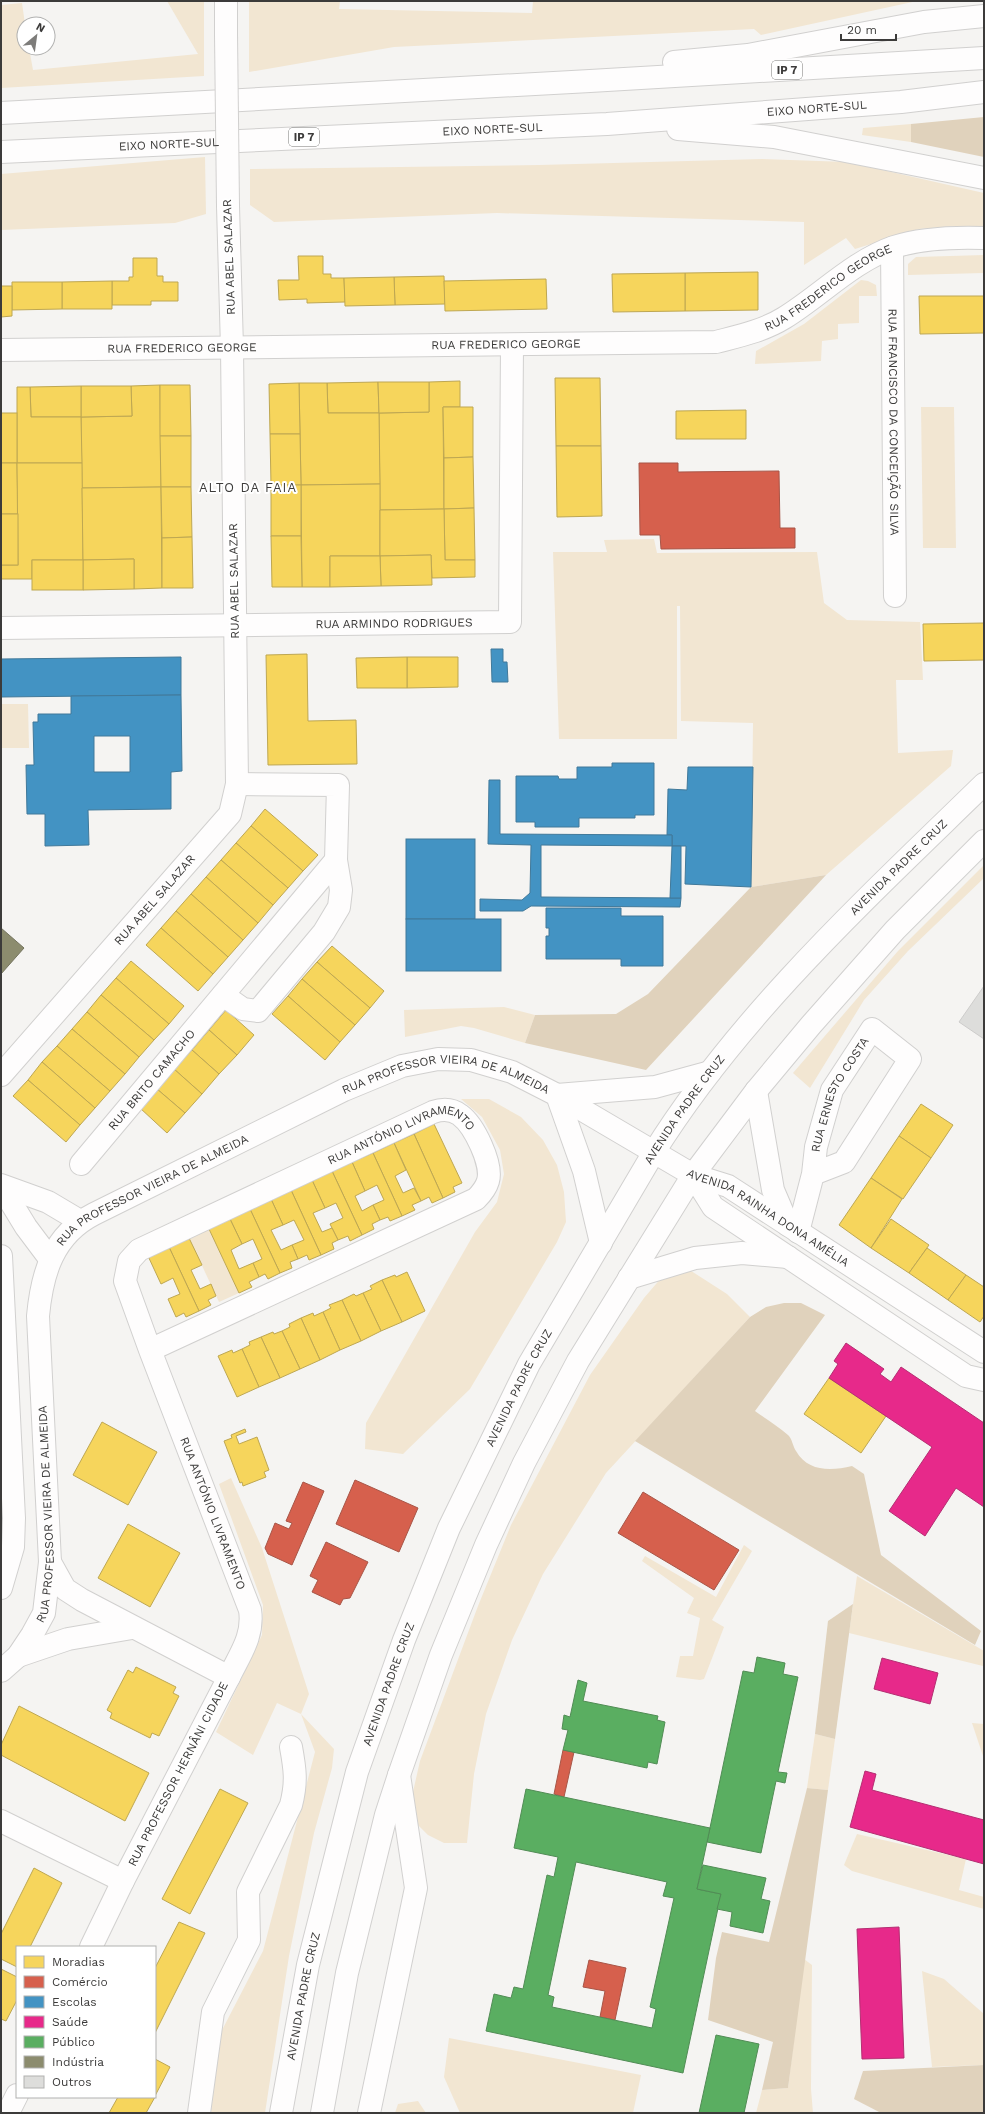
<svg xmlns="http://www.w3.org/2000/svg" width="985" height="2114" viewBox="0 0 985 2114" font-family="'Work Sans',sans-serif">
<rect width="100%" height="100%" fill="#f5f4f2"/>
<g fill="#f2e6d2">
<polygon points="167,1 204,1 204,76 1,88 1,5 22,3 25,24 24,48 29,48 33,70 198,54"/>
<polygon points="249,1 340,1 339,9 532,13 533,1 917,1 761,35 754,29 394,47 249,72"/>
<polygon points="911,124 911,142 862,135 863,128"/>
<polygon points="205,157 206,214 175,223 1,230 1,174"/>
<polygon points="762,159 847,162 984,193 984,228 956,226 919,229 855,249 846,238 804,265 804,222 497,213 274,222 250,205 250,169 539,165"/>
<polygon points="984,255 984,273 908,275 908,264 916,257"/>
<polygon points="861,280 868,281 876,285 877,296 859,296 859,323 838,324 838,339 822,341 821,361 755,364 756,351 804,324"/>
<polygon points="921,407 954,407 956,548 923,548"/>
<polygon points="654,539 657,553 817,552 824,603 847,620 920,622 923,680 896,680 898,753 953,750 951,766 826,875 751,887 753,723 681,721 680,606 677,606 677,739 559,739 553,552 607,552 604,540"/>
<polygon points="1,704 28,704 29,748 1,748"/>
<polygon points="984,865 984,878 908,951 864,1000 810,1088 793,1073 898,951"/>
<polygon points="504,1007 535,1015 525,1043 474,1028 461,1026 405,1037 404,1010"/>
<polygon points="461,1099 489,1099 521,1117 543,1140 557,1165 564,1192 566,1222 557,1242 470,1389 403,1454 365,1449 366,1423 475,1232 497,1202 504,1174 500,1150 482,1117"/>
<polygon points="209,1229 239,1293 219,1302 189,1238"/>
<polygon points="685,1267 727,1294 750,1317 606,1473 543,1574 512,1640 486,1714 474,1774 467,1843 444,1843 428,1835 415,1822 410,1805 420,1761 478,1606 511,1525 590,1375 644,1298 662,1277"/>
<polygon points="231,1478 262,1548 309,1694 301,1714 334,1749 332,1768 314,1833 289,1956 265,2113 211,2113 220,2034 263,1951 315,1752 301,1714 277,1703 253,1755 216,1732 262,1635 263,1605 219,1484"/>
<polygon points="744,1545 752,1551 712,1620 724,1627 704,1679 700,1680 676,1677 680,1656 693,1656 700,1618 687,1613 694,1598 642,1561 645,1556 716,1597"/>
<polygon points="857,1576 984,1651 984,1670 983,1666 849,1633"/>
<polygon points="972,1723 984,1724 984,1759"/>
<polygon points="815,1734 835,1739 828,1790 807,1788"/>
<polygon points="857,1834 966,1859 959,1890 984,1897 984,1909 852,1871 844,1865"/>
<polygon points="804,1959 812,1965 811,2089 813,2113 756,2113 762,2090 788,2088"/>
<polygon points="922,1971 944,1979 984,2014 984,2065 932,2067"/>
<polygon points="449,2038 641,2075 633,2113 460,2113 444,2077"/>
<polygon points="418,2101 426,2113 395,2113 398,2104"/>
</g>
<g fill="#e0d2bc">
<polygon points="984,117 984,157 911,142 911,124"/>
<polygon points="826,875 646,1070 525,1043 535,1015 616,1014 648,994 751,887"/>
<path d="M784 1303H801L825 1315 755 1411C766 1419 778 1426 788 1435 792 1438 793 1447 796 1451 808 1472 831 1471 852 1466L864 1474 881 1555 981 1631 975 1645 635 1441 750 1317 766 1307Z"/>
<polygon points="853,1604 835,1739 815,1734 828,1621"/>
<polygon points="807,1788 828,1790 788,2088 762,2090 773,2042 708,2020 716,1958 722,1932 769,1942"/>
<polygon points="984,2065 984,2113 881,2113 854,2099 863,2071"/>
</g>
<g fill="#f6d55c" stroke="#bea752">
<polygon points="298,256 323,256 323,274 331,274 331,278 344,278 345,302 307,303 307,299 279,300 278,280 299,280"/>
<polygon points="133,258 157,258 157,276 163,276 163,282 178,282 178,301 151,301 151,305 112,305 112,281 129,281 129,277 133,277"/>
<polygon points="758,272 758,310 685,311 685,273"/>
<polygon points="685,273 685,311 613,312 612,274"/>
<polygon points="444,276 445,304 395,305 394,277"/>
<polygon points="394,277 395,305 345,306 344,278"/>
<polygon points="546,279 547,309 445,311 444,281"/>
<polygon points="112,281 112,309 62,309 62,282"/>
<polygon points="12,282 62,282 62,309 12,310"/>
<polygon points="1,286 12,286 12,316 1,317"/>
<polygon points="919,296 984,296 984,333 920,334"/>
<polygon points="555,378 600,378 601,446 556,446"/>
<polygon points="460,381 460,407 443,407 444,509 380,510 379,413 429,412 429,382"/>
<polygon points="378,382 379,413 328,413 327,383"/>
<polygon points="378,382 429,382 429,412 379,413"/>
<polygon points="299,383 327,383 328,413 379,413 380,484 301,485"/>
<polygon points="299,383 300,434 270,434 269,384"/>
<polygon points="160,385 161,487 82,488 81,417 132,416 131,386"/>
<polygon points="160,385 190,385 191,436 160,436"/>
<polygon points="81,386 131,386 132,416 81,417"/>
<polygon points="81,386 81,417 31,417 30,387"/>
<polygon points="17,387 30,387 31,417 81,417 82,463 17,463"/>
<polygon points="443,407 473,407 473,457 444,458"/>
<polygon points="746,410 746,439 676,439 676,411"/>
<rect x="1" y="413" width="16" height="50"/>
<polygon points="270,434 300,434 301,485 271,485"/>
<polygon points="160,436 191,436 191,487 161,487"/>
<polygon points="556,446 601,446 602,516 557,517"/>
<polygon points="473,457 474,508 444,509 444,458"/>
<polygon points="1,463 17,463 18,514 1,514"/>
<polygon points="17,463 82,463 83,560 32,560 32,579 1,579 1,565 18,565"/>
<polygon points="380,484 380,556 330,556 330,587 302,587 301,485"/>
<rect x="271" y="485" width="30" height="51"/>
<polygon points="161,487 162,588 134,589 134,559 83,560 82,488"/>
<polygon points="161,487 191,487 192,537 162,538"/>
<polygon points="474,508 475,560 445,560 444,509"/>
<polygon points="444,509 445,560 475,560 475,577 432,578 431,555 380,556 380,510"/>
<rect x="1" y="514" width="17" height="51"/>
<polygon points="271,536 301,536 302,587 272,587"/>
<polygon points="192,537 193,588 162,588 162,538"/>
<polygon points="431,555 432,585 381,586 380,556"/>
<polygon points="330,556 380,556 381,586 330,587"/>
<polygon points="134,559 134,589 83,590 83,560"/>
<rect x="32" y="560" width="51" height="30"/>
<polygon points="984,623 984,660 924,661 923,624"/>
<polygon points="307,654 308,721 356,720 357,764 268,765 266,655"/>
<polygon points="407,657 458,657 458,687 407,688"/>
<polygon points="407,657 407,688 357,688 356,658"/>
<polygon points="265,809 318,855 303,871 251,826"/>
<polygon points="251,826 303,871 288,888 236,843"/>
<polygon points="236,843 288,888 273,905 221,860"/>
<polygon points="221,860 273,905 258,923 206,877"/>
<polygon points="206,877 258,923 243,940 191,894"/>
<polygon points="191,894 243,940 228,957 176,911"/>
<polygon points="176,911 228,957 213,974 161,928"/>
<polygon points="161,928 213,974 198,991 146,945"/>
<polygon points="332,946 384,991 370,1008 317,962"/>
<polygon points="131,961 184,1006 169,1024 116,978"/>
<polygon points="317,962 370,1008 355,1025 302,979"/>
<polygon points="116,978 169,1024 154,1040 101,995"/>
<polygon points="302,979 355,1025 340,1042 288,996"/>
<polygon points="101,995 154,1040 139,1057 87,1012"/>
<polygon points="288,996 340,1042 325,1060 272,1014"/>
<polygon points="226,1010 254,1035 237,1055 209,1030"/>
<polygon points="87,1012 139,1057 125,1074 72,1029"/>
<polygon points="72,1029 125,1074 110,1091 57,1046"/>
<polygon points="209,1030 237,1055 219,1074 192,1050"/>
<polygon points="57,1046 110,1091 95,1108 42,1062"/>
<polygon points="192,1050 219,1074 202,1094 174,1069"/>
<polygon points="42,1062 95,1108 80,1125 28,1080"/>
<polygon points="174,1069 202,1094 185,1113 157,1089"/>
<polygon points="28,1080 80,1125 66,1142 13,1096"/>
<polygon points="157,1089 185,1113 167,1133 140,1108"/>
<polygon points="921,1104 953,1125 931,1158 899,1136"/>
<polygon points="434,1124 462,1183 453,1187 455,1192 443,1198 414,1134"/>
<polygon points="414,1134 443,1198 432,1203 429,1197 421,1201 394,1143"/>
<polygon points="899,1136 931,1158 903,1199 871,1178"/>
<polygon points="394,1143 406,1170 395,1176 403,1193 414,1188 421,1201 412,1205 415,1210 402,1216 373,1153"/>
<polygon points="373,1153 402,1216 390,1221 388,1217 380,1220 373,1205 384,1200 377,1185 365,1191 352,1162"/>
<polygon points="352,1162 365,1191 355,1196 362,1211 373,1205 380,1220 372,1224 374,1229 362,1235 332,1171"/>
<polygon points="332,1171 362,1235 350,1241 348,1236 338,1240 330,1224 343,1218 336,1203 325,1208 312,1180"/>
<polygon points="871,1178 902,1199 871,1248 839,1225"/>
<polygon points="312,1180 325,1208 313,1213 322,1232 332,1228 338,1240 332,1243 334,1249 321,1255 291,1190"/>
<polygon points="291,1190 321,1255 309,1260 307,1255 298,1259 292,1245 304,1240 294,1220 283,1225 271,1199"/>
<polygon points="271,1199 283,1225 271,1230 281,1250 292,1245 298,1259 290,1262 292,1268 280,1273 250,1209"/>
<polygon points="250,1209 280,1273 268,1279 265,1274 259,1277 253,1263 262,1259 253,1239 242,1244 230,1219"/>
<polygon points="230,1219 242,1244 231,1250 239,1269 253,1263 259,1277 249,1282 252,1287 239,1293 209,1229"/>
<polygon points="891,1219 929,1245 909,1273 871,1248"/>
<polygon points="189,1238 202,1265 191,1270 200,1289 211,1284 216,1296 208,1300 211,1305 199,1311 169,1247"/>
<polygon points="169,1247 199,1311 186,1317 184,1313 176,1317 168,1299 180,1294 173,1278 161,1284 148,1256"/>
<polygon points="927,1248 966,1275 948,1300 909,1273"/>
<polygon points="407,1272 425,1311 402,1322 382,1280 395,1275 396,1277"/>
<polygon points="966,1275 984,1287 984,1316 980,1322 948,1300"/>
<polygon points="382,1280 402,1322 381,1331 363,1293 372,1289 370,1286"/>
<polygon points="363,1293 381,1331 361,1341 342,1300 354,1294 356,1296"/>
<polygon points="342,1300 361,1341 340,1350 323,1312 331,1308 329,1305"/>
<polygon points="323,1312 340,1350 320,1360 301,1318 313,1313 314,1316"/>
<polygon points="301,1318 320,1360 300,1369 282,1331 290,1327 289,1324"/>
<polygon points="282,1331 300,1369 280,1378 261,1337 273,1332 274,1334"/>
<polygon points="261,1337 280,1378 259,1387 242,1349 250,1345 249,1342"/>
<polygon points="242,1349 259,1387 237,1397 218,1356 232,1350 233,1353"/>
<polygon points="829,1378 886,1416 861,1453 804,1414"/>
<polygon points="102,1422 157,1452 128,1505 73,1475"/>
<polygon points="245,1429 246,1432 236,1436 239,1444 257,1437 269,1470 264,1472 266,1477 243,1486 242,1482 240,1483 224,1441 232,1438 231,1435"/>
<polygon points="128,1524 180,1553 150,1607 98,1578"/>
<polygon points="136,1667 176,1687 173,1693 179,1696 159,1736 152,1733 150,1738 110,1718 112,1713 107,1710 128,1670 133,1673"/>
<polygon points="19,1706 149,1773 125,1821 1,1755 1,1745"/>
<polygon points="220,1789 248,1803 190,1914 162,1899"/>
<polygon points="34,1868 62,1883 30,1947 17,1947 17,1967 1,1959 1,1934"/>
<polygon points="179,1922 205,1933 155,2033 155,1968"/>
<polygon points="1,1969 17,1977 17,2000 6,2021 1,2019"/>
<polygon points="155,2059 170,2067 155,2096"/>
<polygon points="118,2097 155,2097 146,2113 109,2113"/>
</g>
<g fill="#d6604d" stroke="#a85547">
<polygon points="639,463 678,463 678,472 779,471 780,528 795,528 795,548 661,549 660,535 640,535"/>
<polygon points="355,1480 418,1508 399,1552 336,1524"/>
<polygon points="303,1482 324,1491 292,1565 268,1554 265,1548 275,1523 289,1529 292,1523 286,1521"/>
<polygon points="643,1492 739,1550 714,1590 618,1533"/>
<polygon points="326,1542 368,1562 350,1598 343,1599 340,1605 312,1592 318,1580 310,1576"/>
<polygon points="563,1750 574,1752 564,1797 554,1794"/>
<polygon points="589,1960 626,1968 615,2020 600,2017 605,1991 583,1987"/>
</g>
<g fill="#4393c3" stroke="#41799a" fill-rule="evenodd">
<polygon points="491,649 503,649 503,662 507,662 508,682 492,682"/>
<polygon points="181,657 181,695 1,697 1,659"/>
<path d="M181 695 182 771 171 772V809L88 810 89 845 45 846V814H27L26 765H34L33 722H38V714H71V696ZM94 736H130V772H94Z"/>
<polygon points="612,763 654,763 654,815 635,815 635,818 579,818 579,827 535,827 535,822 516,822 516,776 558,776 559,779 577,779 577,767 612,767"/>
<polygon points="688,767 753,767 751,887 685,884 686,846 672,846 672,835 667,835 668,789 687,790"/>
<polygon points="489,780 500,780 500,834 672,835 672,846 541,845 541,897 681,898 680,907 531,906 523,911 480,911 480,899 522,900 530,893 531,845 488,844"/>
<rect x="406" y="839" width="69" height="80"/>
<polygon points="672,846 681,846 681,898 670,898"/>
<polygon points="546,908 621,908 621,916 663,916 663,966 621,966 621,959 546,959 546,936 549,936 549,928 546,928"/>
<rect x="406" y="919" width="95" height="52"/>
</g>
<g fill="#e7298a" stroke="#b42e72">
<polygon points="846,1343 884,1369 880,1374 891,1382 901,1367 984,1423 984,1507 956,1488 925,1536 889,1511 932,1447 829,1378 838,1364 834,1361"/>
<polygon points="882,1658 938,1673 930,1704 874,1689"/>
<polygon points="865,1771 876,1774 872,1790 984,1820 984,1864 850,1827"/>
<polygon points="899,1927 904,2058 862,2059 857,1929"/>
</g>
<g fill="#5aae61" stroke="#518c55" fill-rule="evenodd">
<polygon points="757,1657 785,1663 783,1674 798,1677 778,1772 787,1773 785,1783 776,1781 761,1853 707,1842 743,1671 754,1673"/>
<polygon points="578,1680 587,1683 583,1701 658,1716 657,1720 665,1722 657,1764 648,1762 647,1768 563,1750 568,1730 562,1729 564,1715 570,1717"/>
<path d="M526 1789 710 1828 697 1889 721 1894 683 2073 486 2031 494 1994 511 1998 514 1987 523 1989 547 1875 554 1877 558 1857 514 1848ZM576 1862 667 1882 663 1896 674 1898 650 2007 656 2009 652 2028 552 2007 554 1997 548 1995Z"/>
<polygon points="703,1865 766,1878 761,1899 770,1901 763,1933 730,1926 732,1912 717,1909 721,1894 697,1889"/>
<polygon points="716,2035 759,2044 744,2113 699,2113"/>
</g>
<polygon fill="#8c8c6e" stroke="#74745e" points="1,928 24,948 1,974"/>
<polygon fill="#dddddb" stroke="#cdcccb" points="984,986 984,1039 959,1022"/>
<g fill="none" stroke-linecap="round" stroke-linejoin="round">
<g stroke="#d1d0cf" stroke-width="24">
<g id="minor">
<polyline points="226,1 226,34"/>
<path id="s1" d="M892 248 895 596"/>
<path id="s2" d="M1 350 716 342C739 336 763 331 784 318 820 296 853 261 894 247 922 238 954 237 984 238"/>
<path id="s3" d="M1 628 510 622 512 345"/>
<polyline points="223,995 243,1009 258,1011 324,932 339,907 341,890 336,860 338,785 237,784"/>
<path id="s4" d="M1 1075 230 814 237 784 232 348 228 206"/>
<path id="s5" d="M81 1164 336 860"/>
<polyline points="693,1175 713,1207 966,1376 984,1380"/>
<polyline points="1,1185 48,1202 80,1221"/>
<polyline points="1,1186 26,1227 50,1259"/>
<path id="s6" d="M798 1232 813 1174 816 1147 832 1090 872 1029 910 1059 844 1162 813 1174"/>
<polyline points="1,1256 14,1518 13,1547 1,1588"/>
<path id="s7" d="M150 1350 125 1281 129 1261 139 1250 433 1112C442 1109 452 1109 460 1115 474 1125 493 1164 488 1181 486 1188 481 1194 476 1199L150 1350 250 1610C254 1636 240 1654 229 1677"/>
<polyline points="50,1562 65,1589 82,1600 229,1677 123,1881 91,1947"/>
<polyline points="18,1656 68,1639 132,1628"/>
<path id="s8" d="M1 1671 18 1656 32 1635 44 1613 50 1562 38 1316C42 1273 53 1235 94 1214L344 1090 402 1066 438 1059 471 1060 512 1072 557 1095 693 1175 728 1186 984 1352"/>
<polyline points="1,1821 123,1881"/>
<polyline points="8,2113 17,2095"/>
<path d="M199 2113 213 2012 249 1940 248 1892 291 1805C297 1782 295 1769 291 1747"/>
<polyline points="369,2113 416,1888 399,1775"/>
</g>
</g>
<g stroke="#d1d0cf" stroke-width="24">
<g id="highway">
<polyline points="674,62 748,55 924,22 984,16"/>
<polyline points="1,113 590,81 984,58"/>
<polyline points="678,129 774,137 984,178"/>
<path id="s9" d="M1 152 607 124 901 102 984 92"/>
<polyline points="756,1091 773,1190 788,1225"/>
<polyline points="601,1243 584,1171 557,1095 655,1087 710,1072"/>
<polyline points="629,1278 695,1258 742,1253 788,1257"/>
<path id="s10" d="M281 2113 308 1965 357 1772 404 1640 449 1528 529 1364 654 1152C741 1013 867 898 984 784"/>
<polyline points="322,2113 347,1973 386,1815 399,1775 441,1655 486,1545 524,1463 578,1361 693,1175 756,1091 811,1025 895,930 984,841"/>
</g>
</g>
<use href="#minor" stroke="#fefdfd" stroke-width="22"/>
<use href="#highway" stroke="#fefdfd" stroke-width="22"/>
<g stroke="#d1d0cf" stroke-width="24" stroke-linecap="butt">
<polyline id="minor-bridge" points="226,34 228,206"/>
</g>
<use href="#minor-bridge" stroke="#fefdfd" stroke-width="22"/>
</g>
<g text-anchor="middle" stroke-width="4" stroke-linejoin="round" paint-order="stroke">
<g fill="#fff" stroke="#767675" stroke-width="1">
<rect x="772" y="61" width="30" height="18" rx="3"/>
<rect x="289" y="128" width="30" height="18" rx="3"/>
</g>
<g font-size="11" font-weight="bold" fill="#3c3b3a">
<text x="787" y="74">IP 7</text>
<text x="304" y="141">IP 7</text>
</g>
<g font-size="12" fill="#3c3b3a" stroke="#fff">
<text dy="4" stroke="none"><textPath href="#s9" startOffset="817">EIXO NORTE-SUL</textPath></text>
<text dy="4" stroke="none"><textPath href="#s9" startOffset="492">EIXO NORTE-SUL</textPath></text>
<text dy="4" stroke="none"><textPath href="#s9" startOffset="168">EIXO NORTE-SUL</textPath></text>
<text transform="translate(229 257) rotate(-92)" y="4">RUA ABEL SALAZAR</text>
<text dy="4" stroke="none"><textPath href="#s2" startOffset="841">RUA FREDERICO GEORGE</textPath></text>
<text dy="4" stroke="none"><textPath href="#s2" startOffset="505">RUA FREDERICO GEORGE</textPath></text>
<text dy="4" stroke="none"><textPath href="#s2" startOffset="181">RUA FREDERICO GEORGE</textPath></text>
<text dy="4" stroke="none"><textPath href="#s1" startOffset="174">RUA FRANCISCO DA CONCEIÇÃO SILVA</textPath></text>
<text transform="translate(234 581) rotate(-91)" y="4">RUA ABEL SALAZAR</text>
<text dy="4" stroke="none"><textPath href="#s3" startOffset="393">RUA ARMINDO RODRIGUES</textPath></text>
<text dy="4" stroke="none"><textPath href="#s10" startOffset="1415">AVENIDA PADRE CRUZ</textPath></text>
<text dy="4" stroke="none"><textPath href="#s4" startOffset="233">RUA ABEL SALAZAR</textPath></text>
<text dy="4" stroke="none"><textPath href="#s5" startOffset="110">RUA BRITO CAMACHO</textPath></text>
<text dy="4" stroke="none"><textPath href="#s8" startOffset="879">RUA PROFESSOR VIEIRA DE ALMEIDA</textPath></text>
<text dy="4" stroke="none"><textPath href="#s6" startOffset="145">RUA ERNESTO COSTA</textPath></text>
<text dy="4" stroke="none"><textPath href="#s10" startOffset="1091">AVENIDA PADRE CRUZ</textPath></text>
<text dy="4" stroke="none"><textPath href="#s7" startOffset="399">RUA ANTÓNIO LIVRAMENTO</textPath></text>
<text dy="4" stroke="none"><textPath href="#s8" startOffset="555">RUA PROFESSOR VIEIRA DE ALMEIDA</textPath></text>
<text dy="4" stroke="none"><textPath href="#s8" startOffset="1242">AVENIDA RAINHA DONA AMÉLIA</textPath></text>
<text dy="4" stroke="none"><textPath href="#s10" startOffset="767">AVENIDA PADRE CRUZ</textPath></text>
<text dy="4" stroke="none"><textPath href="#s7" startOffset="1092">RUA ANTÓNIO LIVRAMENTO</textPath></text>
<text dy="4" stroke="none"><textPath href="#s8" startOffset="172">RUA PROFESSOR VIEIRA DE ALMEIDA</textPath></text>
<text dy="4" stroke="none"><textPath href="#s10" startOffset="443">AVENIDA PADRE CRUZ</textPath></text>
<text transform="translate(178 1774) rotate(-63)" y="4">RUA PROFESSOR HERNÂNI CIDADE</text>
<text dy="4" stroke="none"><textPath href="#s10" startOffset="119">AVENIDA PADRE CRUZ</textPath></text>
</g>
<g font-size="13" letter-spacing="1" fill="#3c3b3a" stroke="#fff">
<text x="248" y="492">ALTO DA FAIA</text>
</g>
</g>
<rect width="985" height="2114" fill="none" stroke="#3c3b3a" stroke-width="4"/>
<rect x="16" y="1946" width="140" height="152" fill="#ffffff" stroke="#b1b1b0"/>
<rect x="24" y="1956" width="20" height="12" fill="#f6d55c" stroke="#b1b1b0"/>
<text x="52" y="1966" font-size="12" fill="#3c3b3a">Moradias</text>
<rect x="24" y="1976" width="20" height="12" fill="#d6604d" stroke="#b1b1b0"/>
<text x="52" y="1986" font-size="12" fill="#3c3b3a">Comércio</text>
<rect x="24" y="1996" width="20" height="12" fill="#4393c3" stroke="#b1b1b0"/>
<text x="52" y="2006" font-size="12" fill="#3c3b3a">Escolas</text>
<rect x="24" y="2016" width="20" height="12" fill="#e7298a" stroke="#b1b1b0"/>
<text x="52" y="2026" font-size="12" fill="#3c3b3a">Saúde</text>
<rect x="24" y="2036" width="20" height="12" fill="#5aae61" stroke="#b1b1b0"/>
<text x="52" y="2046" font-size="12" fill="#3c3b3a">Público</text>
<rect x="24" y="2056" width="20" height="12" fill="#8c8c6e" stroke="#b1b1b0"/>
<text x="52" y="2066" font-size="12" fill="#3c3b3a">Indústria</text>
<rect x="24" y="2076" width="20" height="12" fill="#dddddb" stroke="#b1b1b0"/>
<text x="52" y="2086" font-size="12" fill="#3c3b3a">Outros</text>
<g transform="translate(36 36) rotate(29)"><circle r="19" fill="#ffffff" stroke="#b1b1b0"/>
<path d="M0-3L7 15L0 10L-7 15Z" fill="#7d7c7a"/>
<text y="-6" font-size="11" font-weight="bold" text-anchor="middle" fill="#3c3b3a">N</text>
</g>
<path d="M841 34v6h55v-6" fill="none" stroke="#3c3b3a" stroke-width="2"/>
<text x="847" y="34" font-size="12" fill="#3c3b3a" stroke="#ffffff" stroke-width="3" paint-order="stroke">20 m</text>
</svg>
